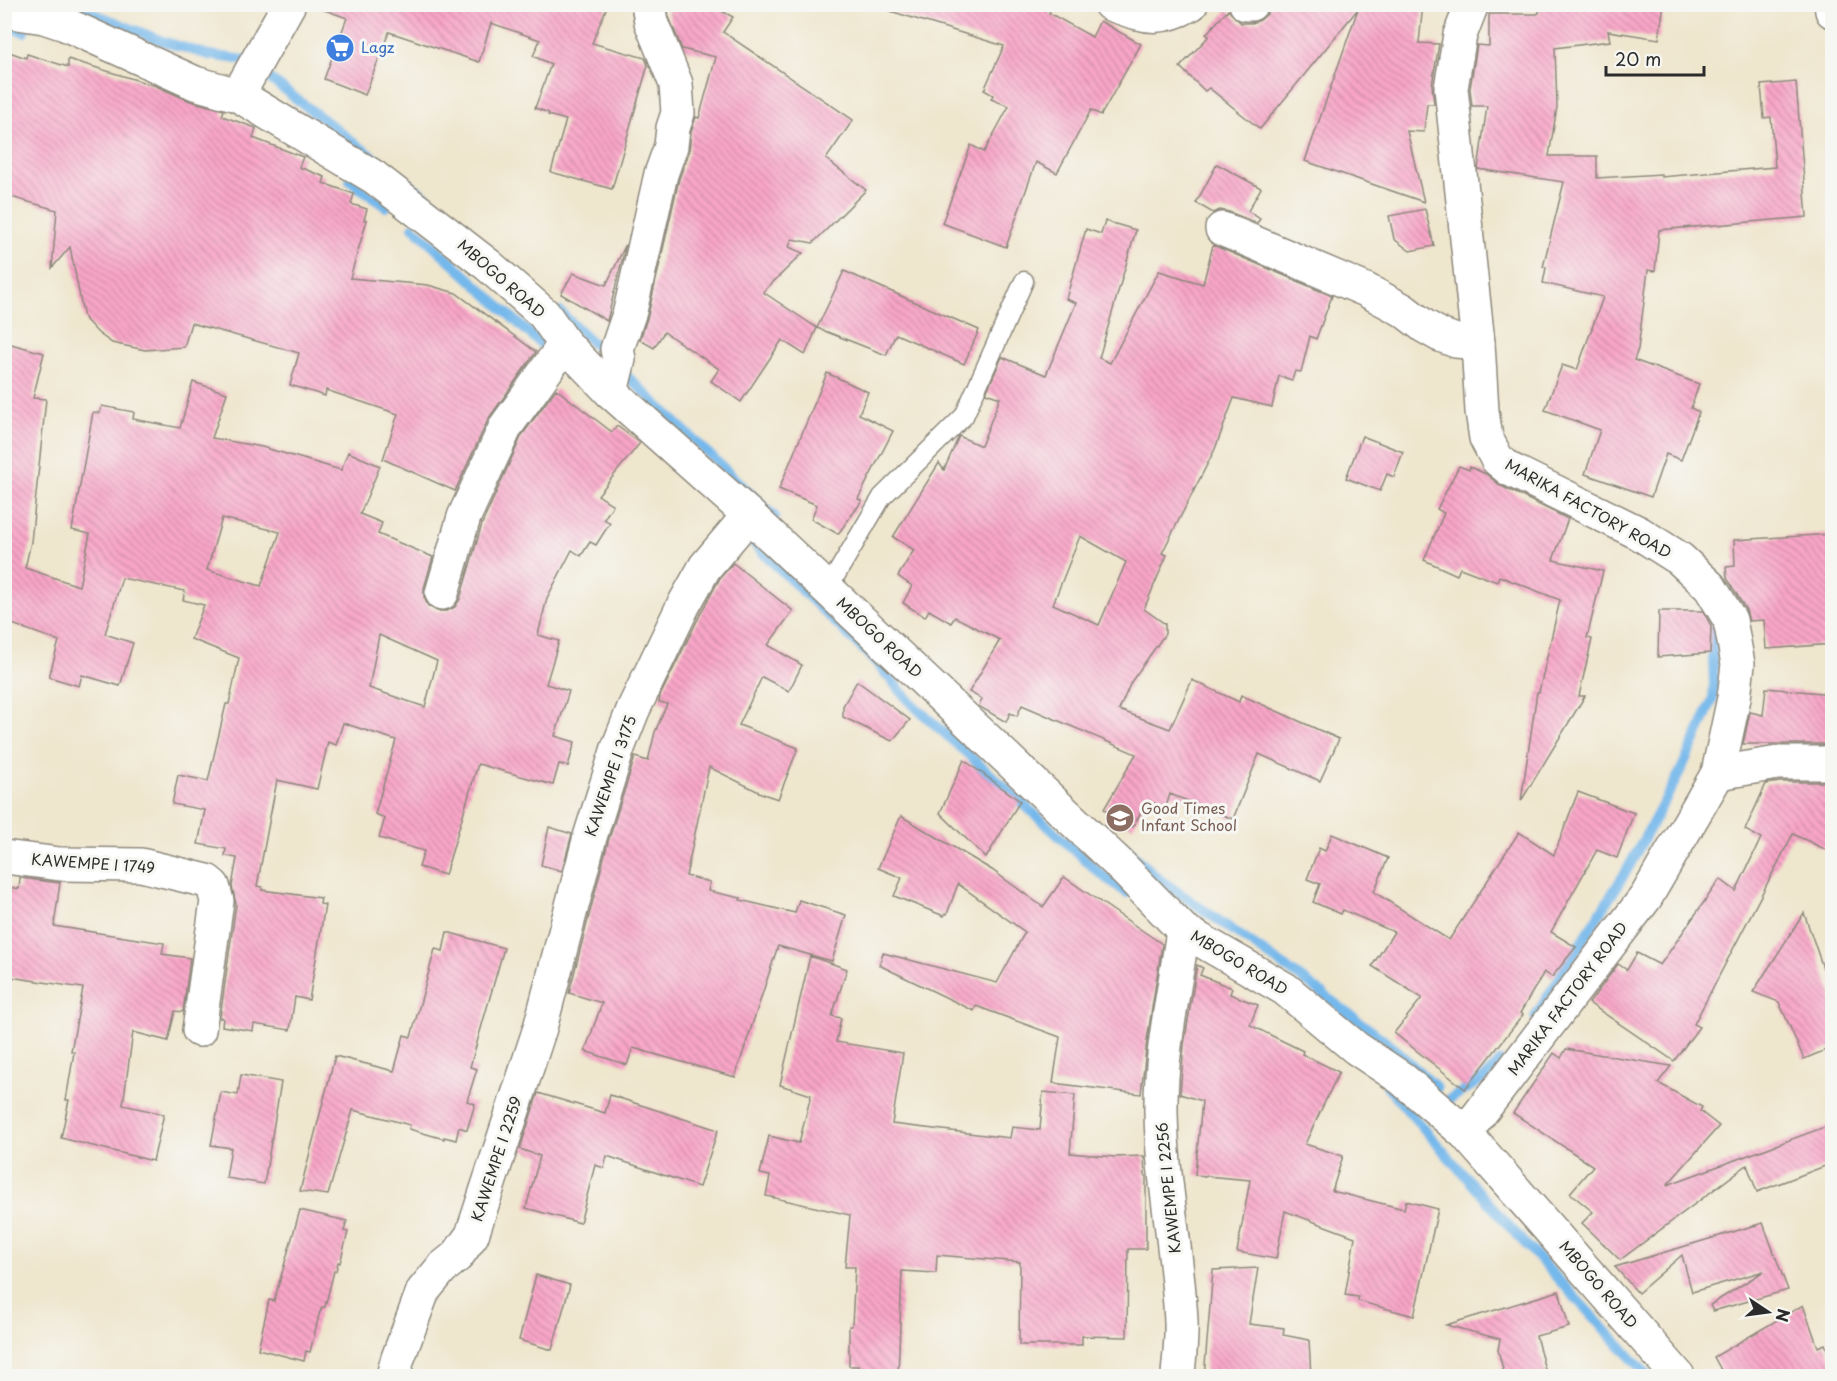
<svg xmlns="http://www.w3.org/2000/svg" width="1837" height="1381" viewBox="0 0 1837 1381" font-family="'Playpen Sans',sans-serif">
<defs>
<pattern id="building-back-hatch" width="6" height="6" patternUnits="userSpaceOnUse" patternTransform="scale(1.5)"><rect width="6" height="6" fill="#f9a6c8"/><path d="M-1 5l2 2M0 0l6 6M5-1l2 2" fill="none" stroke="#ca87a3"/></pattern>
</defs>
<rect width="100%" height="100%" fill="#f6f6f2"/>
<filter id="ink" filterUnits="userSpaceOnUse"><feTurbulence type="fractalNoise" baseFrequency=".0167" numOctaves="2"/><feDisplacementMap in="SourceGraphic" scale="12" xChannelSelector="R" yChannelSelector="G"/><feConvolveMatrix kernelMatrix="1 2 1 2 8 2 1 2 1" color-interpolation-filters="sRGB"/></filter>
<filter id="wash" filterUnits="userSpaceOnUse"><feTurbulence type="fractalNoise" baseFrequency=".008" numOctaves="4" result="noise"/><feDisplacementMap in="SourceGraphic" scale="24" xChannelSelector="R" yChannelSelector="G"/><feGaussianBlur stdDeviation="1.35" result="paint"/><feColorMatrix in="noise" values="0 0 0 0 0 0 0 0 0 0 0 0 0 0 0 0 0 1.4 0 .05"/><feComposite in="paint" operator="in"/></filter>
<g filter="url(#wash)">
<rect width="100%" height="100%" fill="#efe6ce"/>
<g fill="none" stroke-linecap="round" stroke-linejoin="round">
<g stroke="#75b8eb" stroke-width="10">
<polyline points="70,4 162,41 209,55 245,60 385,166"/>
<polyline points="4,26 24,32"/>
<polyline points="350,181 386,207"/>
<polyline points="407,182 442,209"/>
<polyline points="413,227 552,354"/>
<polyline points="560,312 610,359"/>
<polyline points="621,370 775,517"/>
<polyline points="741,530 765,555 872,658 911,703 1101,874 1127,893"/>
<polyline points="1122,844 1158,878 1311,985 1390,1045 1437,1088"/>
<polyline points="1535,1017 1627,870 1678,776 1701,727 1713,698 1714,683 1712,636 1705,603"/>
<polyline points="1387,1087 1517,1235 1648,1376"/>
<polyline points="1450,1099 1486,1077 1500,1062"/>
</g>
</g>
<g id="blocks">
<g fill="url(#building-back-hatch)" fill-rule="evenodd">
<polygon points="323,4 608,4 592,43 645,58 648,65 612,189 551,172 566,120 548,115 549,113 535,108 551,64 533,56 540,40 491,23 479,62 389,32 365,95 324,79 347,18 322,9"/>
<polygon points="667,4 709,4 733,17 723,32 853,120 826,159 866,190 813,243 792,239 789,247 803,253 763,292 817,328 805,355 782,340 741,402 711,381 719,369 664,332 654,348 640,340 648,315 679,179 689,152 691,132 696,117 699,118 716,57 682,49 669,17"/>
<polygon points="891,4 1053,4 1049,13 1092,37 1100,21 1141,44 1101,115 1091,110 1057,173 1036,162 1006,247 942,223 971,145 984,152 1009,106 991,99 993,95 984,90 1004,46 890,11"/>
<polygon points="1270,4 1423,4 1419,43 1439,44 1432,85 1434,104 1427,104 1424,132 1407,131 1424,202 1305,161 1358,9 1260,129 1209,88 1205,91 1180,67 1209,36 1206,34 1228,10 1241,23 1252,23 1260,20 1267,14"/>
<polygon points="1540,4 1664,4 1659,39 1608,31 1610,41 1555,48 1557,107 1549,156 1597,156 1597,178 1661,174 1661,177 1775,167 1771,117 1764,118 1761,85 1796,82 1807,217 1659,230 1655,271 1648,270 1638,349 1634,360 1699,384 1691,408 1699,412 1681,460 1666,454 1651,497 1585,474 1600,430 1545,410 1562,365 1577,370 1603,297 1543,283 1546,268 1543,267 1564,182 1478,169 1487,106 1472,106 1470,89 1477,45 1489,46 1489,14 1537,14 1539,13"/>
<polygon points="4,50 26,58 27,54 68,67 68,59 156,86 190,101 224,110 222,116 256,128 253,138 303,157 299,167 325,177 323,183 354,194 351,204 367,209 364,220 367,220 350,278 428,285 456,293 536,352 489,418 455,491 383,459 398,414 326,390 325,396 290,385 299,353 191,323 184,347 145,350 112,343 98,333 84,318 70,247 52,268 57,210 4,195"/>
<polygon points="1217,164 1261,188 1248,211 1260,219 1257,223 1229,212 1220,210 1213,213 1196,203"/>
<polygon points="1425,209 1434,246 1410,251 1394,239 1389,216"/>
<path d="M1105 221 1136 230 1099 358 1110 363 1159 271 1203 284 1213 245 1332 296 1316 339 1310 336 1301 372 1295 371 1292 380 1279 376 1272 407 1234 398 1215 449 1162 553 1167 555 1144 609 1165 624V634L1131 682 1119 710 1170 729 1192 680 1239 702 1241 695 1339 739 1320 781 1259 754 1233 819 1170 794 1166 807 1147 801 1133 827 1104 809 1136 754 1022 705 1017 716 1010 713 1006 722 980 707 979 706 982 699 969 692 1000 640 955 617 951 623 929 610 925 617 903 603 912 586 898 576 914 550 893 537 939 463 944 470 959 436 981 446 1000 398 986 393 1002 357 1046 375 1076 303 1066 299 1086 229 1101 234ZM1080 536 1126 562 1099 625 1053 604Z"/>
<polygon points="626,244 607,321 561,294 573,273 606,285"/>
<polygon points="844,271 979,330 964,364 896,334 886,355 817,328"/>
<path d="M4 342 44 353 33 398 46 399 31 542 25 568 79 586 90 534 72 530 93 412 100 413 102 406 134 412 133 419 180 428 193 382 227 393 212 438 262 447 341 470 348 452 380 466 360 514 382 523 378 534 433 557 424 588V597L428 606 437 611H447L455 607 460 599 482 524 522 435 556 389 612 432 617 426 640 443 598 495 613 505 604 519 610 523 596 545 590 542 581 556 572 550 547 598 538 635 559 641 546 684 569 691 555 736 575 742 568 766 559 764 553 785 478 764 445 875 419 867 424 851 379 838 385 818 375 814 396 740 343 723 336 745 328 742 317 789 277 780 257 886 262 887V890L321 898 320 904 325 905 309 1000 295 997 290 1030 254 1024 253 1031 222 1026 223 1018H220L236 904 232 886 237 858 225 856 226 849 198 844 205 810 172 804 178 775 208 781 226 704H229L239 658 191 639 204 605 183 600 185 591 122 578 105 634 133 643 120 686 82 675 79 686 49 677 59 641 4 621ZM222 518 280 532 261 586 207 570ZM379 635 437 661 425 707 369 688Z"/>
<polygon points="827,373 868,392 859,414 893,431 858,499 862,501 838,534 811,519 817,505 779,489"/>
<polygon points="1362,436 1403,452 1394,477 1387,474 1380,491 1346,478"/>
<polygon points="1459,466 1469,470 1470,467 1486,474 1501,486 1568,519 1553,560 1603,571 1587,638 1592,639 1579,696 1585,696 1521,801 1537,692 1539,692 1560,600 1499,576 1497,582 1460,568 1457,575 1424,560 1444,513 1437,509"/>
<polygon points="1833,534 1833,644 1766,649 1764,620 1749,621 1746,610 1727,578 1726,567 1735,566 1734,540"/>
<polygon points="733,563 793,611 768,645 802,665 789,691 762,677 739,725 798,748 778,799 763,794 709,767 686,876 710,882 708,891 741,898 740,900 795,913 799,900 846,915 832,961 778,946 735,1077 633,1048 627,1065 585,1051 602,1003 569,993 608,842 635,757 648,761 655,732 667,704 659,702 660,696 700,615 720,578"/>
<polygon points="1659,611 1703,611 1711,626 1710,653 1658,657"/>
<polygon points="857,681 910,720 892,741 843,717 843,706"/>
<polygon points="1766,688 1833,694 1833,744 1743,744 1750,712 1763,715"/>
<polygon points="964,760 1020,801 986,858 940,813"/>
<polygon points="1780,782 1833,782 1833,853 1793,834 1694,1024 1699,1027 1674,1061 1589,1003 1618,964 1627,970 1637,953 1660,965 1720,879 1736,891 1761,838 1745,830 1766,784"/>
<polygon points="1578,792 1634,813 1617,858 1597,850 1551,932 1576,947 1552,977 1544,972 1520,1013 1523,1015 1465,1089 1394,1033 1422,998 1372,966 1394,932 1343,910 1341,914 1313,902 1320,884 1307,879 1319,848 1325,851 1332,834 1388,858 1374,892 1449,940 1519,832 1554,855"/>
<polygon points="901,816 992,870 1043,907 1064,877 1162,944 1147,1040 1141,1094 1053,1083 1060,1037 976,1006 974,1011 879,965 883,953 997,983 1025,932 958,884 947,914 945,914 944,916 894,896 902,878 878,868"/>
<polygon points="549,827 572,834 562,871 541,865"/>
<polygon points="20,878 60,883 54,926 164,943 162,954 190,958 183,1012 175,1011 168,1041 133,1032 123,1105 164,1114 153,1161 61,1138 69,1100 66,1100 74,1052 71,1051 83,988 4,976 4,904 7,887 19,889"/>
<polygon points="1804,913 1833,997 1833,1047 1804,1059 1779,1002 1753,992"/>
<polygon points="447,932 504,948 470,1067 477,1069 467,1101 475,1104 467,1130 459,1127 456,1140 444,1137 444,1139 409,1129 410,1125 353,1110 328,1195 300,1191 335,1056 394,1071 404,1035 411,1037 435,949 443,951"/>
<polygon points="810,956 847,969 832,1016 841,1018 836,1042 903,1053 892,1124 1010,1138 1012,1127 1040,1130 1043,1092 1075,1095 1070,1153 1115,1157 1144,1156 1145,1176 1146,1176 1146,1249 1128,1249 1127,1337 1082,1336 1082,1345 1019,1345 1020,1262 937,1255 936,1273 902,1271 898,1377 858,1377 858,1366 849,1366 849,1326 852,1326 855,1267 845,1267 850,1215 766,1196 770,1176 760,1174 769,1136 799,1143 811,1095 780,1085"/>
<polygon points="1197,965 1203,968 1200,975 1232,988 1230,994 1258,1005 1250,1025 1303,1051 1302,1054 1339,1072 1305,1144 1343,1156 1332,1191 1404,1209 1406,1201 1438,1209 1414,1316 1358,1301 1358,1297 1345,1295 1355,1237 1285,1211 1276,1259 1237,1252 1250,1180 1195,1175 1202,1101 1180,1094 1184,1045"/>
<polygon points="1566,1049 1671,1066 1658,1083 1702,1107 1700,1111 1719,1126 1667,1185 1833,1124 1833,1163 1757,1192 1747,1165 1620,1260 1582,1223 1593,1212 1570,1193 1593,1166 1513,1113 1554,1053 1561,1058"/>
<polygon points="241,1075 281,1082 264,1184 226,1178 231,1148 211,1145 221,1092 238,1095"/>
<polygon points="538,1093 605,1113 610,1095 718,1130 699,1187 607,1156 604,1168 595,1165 580,1223 526,1208 540,1156 520,1149"/>
<polygon points="300,1210 347,1221 344,1231 348,1232 340,1263 338,1262 336,1271 334,1271 325,1307 322,1307 319,1315 310,1352 306,1351 304,1361 258,1349 269,1300 274,1301"/>
<polygon points="1763,1223 1788,1290 1713,1311 1710,1305 1764,1271 1692,1292 1682,1255 1638,1293 1615,1267"/>
<polygon points="1258,1268 1249,1324 1284,1328 1283,1335 1309,1340 1311,1377 1204,1377 1213,1270"/>
<polygon points="536,1275 570,1285 552,1350 519,1340"/>
<polygon points="1559,1291 1569,1327 1536,1336 1547,1377 1505,1377 1498,1350 1500,1339 1446,1325"/>
<polygon points="1803,1305 1818,1347 1825,1344 1833,1364 1833,1377 1725,1377 1714,1357"/>
</g>
</g>
</g>
<g filter="url(#ink)">
<use href="#blocks" fill-opacity="0" stroke="#8d887c" stroke-width="1.5"/>
<g fill="none" stroke-linecap="round" stroke-linejoin="round">
<g stroke="#8d887c" stroke-width="21">
<polyline id="lane" points="827,590 882,497 964,416 1024,281"/>
</g>
<g stroke="#8d887c" stroke-width="36">
<g id="street">
<path d="M1110 4C1143 15 1158 23 1191 4"/>
<polyline points="1246,4 1251,4"/>
<polyline points="1831,4 1832,11"/>
<polyline points="238,95 289,4"/>
<polyline points="1222,229 1366,290 1403,310 1424,326 1440,335 1456,341 1478,343"/>
<polyline points="611,392 619,359 617,349 630,311 661,174 671,146 673,128 678,113 676,84 651,22 648,4"/>
<polyline points="442,593 464,517 506,426 565,344"/>
<polyline points="1718,773 1778,763 1832,763"/>
<polyline points="4,857 60,864 141,865 207,881 213,886 217,901 199,1030"/>
<polyline points="1465,1133 1646,897 1718,773 1734,698 1738,664 1730,620 1710,587 1680,559 1639,533 1509,469 1497,459 1486,438 1482,411 1478,343 1451,88 1460,35 1472,4"/>
<polyline points="393,1376 398,1358 423,1291 442,1268 457,1256 472,1235 540,1028 590,837 618,748 633,710 683,606 705,567 749,515"/>
<path d="M1178 1376C1179 1358 1182 1340 1181 1322 1178 1251 1162 1182 1161 1112 1160 1050 1175 990 1183 930"/>
</g>
</g>
<g stroke="#8d887c" stroke-width="36">
<polyline id="secondary" points="4,11 44,17 65,24 195,83 238,95 374,177 488,265 544,314 565,344 611,392 749,515 1118,863 1183,930 1285,989 1356,1048 1401,1078 1465,1133 1678,1376"/>
</g>
<use href="#lane" stroke="#fff" stroke-width="18"/>
<use href="#street" stroke="#fff" stroke-width="33"/>
<use href="#secondary" stroke="#fff" stroke-width="33"/>
</g>
</g>
<defs>
<g id="supermarket-disc" transform="scale(1.5)"><circle r="9.5" fill="#3f7fe0" stroke="#f6f6f2"/><path d="M-6-5.5h2.5l.6 2H6L4.5 2H-2.5L-4.4-4H-6ZM-1.5 3.2a1.3 1.3 0 1 0 .1 0ZM3 3.2a1.3 1.3 0 1 0 .1 0Z" fill="#fff"/></g>
<g id="school-disc" transform="scale(1.5)"><circle r="9.5" fill="#8d6e63" stroke="#f6f6f2"/><path d="M0-5L7-2L0 1L-7-2ZM-4 1L0 2.5L4 1V4Q0 6-4 4Z" fill="#fff"/></g>
</defs>
<g fill-rule="evenodd">
<use href="#supermarket-disc" x="340" y="48"/>
<use href="#school-disc" x="1120" y="818"/>
</g>
<g text-anchor="middle" stroke-width="6" stroke-linejoin="round" paint-order="stroke">
<g font-size="15" fill="#366cbe" stroke="#f6f6f2" text-anchor="start">
<text x="361" y="53">Lagz</text>
</g>
<g font-size="15" fill="#2b2b2b" stroke="#f6f6f2">
<text transform="translate(501 279) rotate(41)" y="5">MBOGO ROAD</text>
<text transform="translate(1588 509) rotate(29)" y="5">MARIKA FACTORY ROAD</text>
<text transform="translate(879 638) rotate(43)" y="5">MBOGO ROAD</text>
<text transform="translate(611 776) rotate(-71)" y="5">KAWEMPE I 3175</text>
<text transform="translate(93 864) rotate(4)" y="5">KAWEMPE I 1749</text>
<text transform="translate(1239 963) rotate(31)" y="5">MBOGO ROAD</text>
<text transform="translate(1568 999) rotate(-53)" y="5">MARIKA FACTORY ROAD</text>
<text transform="translate(497 1159) rotate(-72)" y="5">KAWEMPE I 2259</text>
<text transform="translate(1169 1188) rotate(-96)" y="5">KAWEMPE I 2256</text>
<text transform="translate(1598 1285) rotate(49)" y="5">MBOGO ROAD</text>
</g>
<g font-size="15" fill="#785e54" stroke="#f6f6f2" text-anchor="start">
<text x="1141" y="814">Good Times<tspan x="1141" dy="17">Infant School</tspan></text>
</g>
</g>
<rect width="1837" height="1381" fill="none" stroke="#f6f6f2" stroke-width="24"/>
<g transform="translate(1768 1312) rotate(103)" stroke="#f6f6f2" stroke-width="4.5" paint-order="stroke">
<path d="M0-4.5L10 22L0 15L-10 22Z" fill="#2b2b2b"/>
<text y="-9" font-size="16" font-weight="bold" text-anchor="middle" fill="#2b2b2b">N</text>
</g>
<path d="M1606 66v9h98v-9" fill="none" stroke="#2b2b2b" stroke-width="3"/>
<text x="1615" y="66" font-size="18" fill="#2b2b2b" stroke="#f6f6f2" stroke-width="4.5" paint-order="stroke">20 m</text>
</svg>
